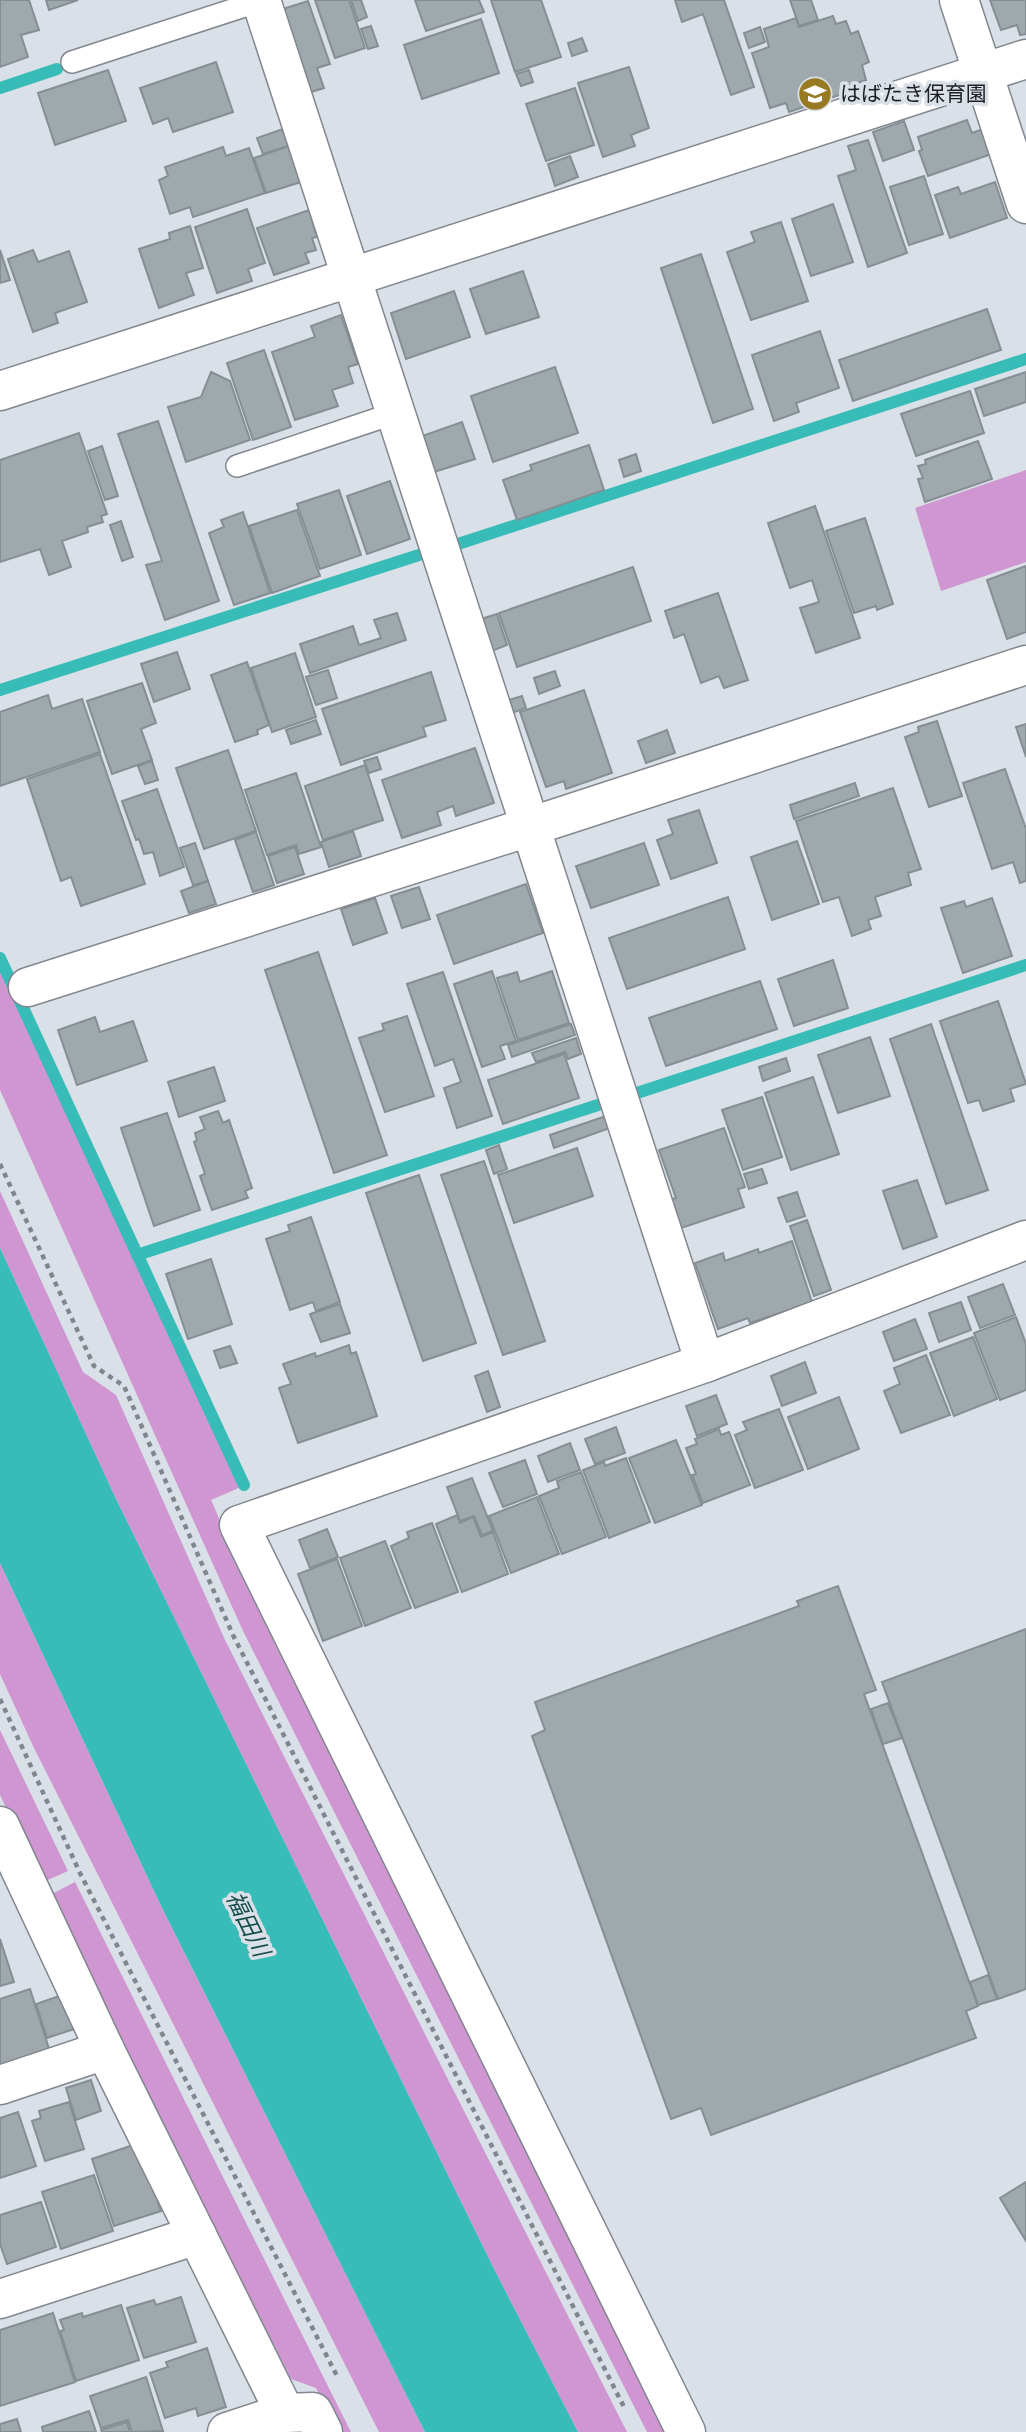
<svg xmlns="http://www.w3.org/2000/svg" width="1026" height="2432" viewBox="0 0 1026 2432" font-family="'PT Sans','Noto Sans JP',sans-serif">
<rect width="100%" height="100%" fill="#dae0e8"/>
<g fill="#cf96d1">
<polygon points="1026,470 1026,562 941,591 915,508"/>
<polygon points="0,967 241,1487 211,1500 275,1644 668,2432 647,2432 243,1631 0,1090"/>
<polygon points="0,1191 83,1372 116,1395 225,1640 627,2432 578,2432 495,2271 116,1499 0,1248"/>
<polygon points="0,1563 163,1910 425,2432 379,2432 34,1748 0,1674"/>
<polygon points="0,1730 68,1871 41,1883 0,1795"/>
<polygon points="75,1882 351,2432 337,2432 316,2388 291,2379 48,1896"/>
</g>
<polygon fill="#37bcb7" points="0,1248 116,1499 495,2271 578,2432 425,2432 163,1910 0,1563"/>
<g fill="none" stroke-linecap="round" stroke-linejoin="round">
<g stroke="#37bcb7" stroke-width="12">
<polyline points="0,88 57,69"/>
<polyline points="458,544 1026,359"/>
<polyline points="0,690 419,555"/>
<polyline points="0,958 244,1485"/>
<polyline points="637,1093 1026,965"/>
<polyline points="137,1255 598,1105"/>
</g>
</g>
<g fill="#9ea8ad" stroke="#858f93" stroke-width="2">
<polygon points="0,0 29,0 39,30 21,35 28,57 0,67"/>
<polygon points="46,0 78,0 49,10"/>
<polygon points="315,0 349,0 365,48 335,58"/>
<polygon points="351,0 361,0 367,17 358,21"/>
<polygon points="415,0 479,0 484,12 426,31"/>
<polygon points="491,0 541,0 561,57 515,72"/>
<polygon points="675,0 724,0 754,87 731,95 703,14 682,22"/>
<polygon points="790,0 811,0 818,20 799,26"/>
<polygon points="990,0 1026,0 1026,34 1020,35 1017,25 1001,30"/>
<polygon points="308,1 330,64 317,68 324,88 308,93 280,10"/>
<polygon points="833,16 836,24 846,21 851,34 858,31 869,62 862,65 866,80 841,89 842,94 789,112 786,103 770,108 752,53 769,47 764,29 796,18 799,27"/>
<polygon points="481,19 499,73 422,99 404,45"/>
<polygon points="371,26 378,46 368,49 361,29"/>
<polygon points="760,27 765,42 749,48 744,33"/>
<polygon points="582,38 587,51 572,56 568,43"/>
<polygon points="216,62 233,112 173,132 168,118 153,124 140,88"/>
<polygon points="629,67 649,128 631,135 635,146 603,157 578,83"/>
<polygon points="108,70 126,121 55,145 38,93"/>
<polygon points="529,70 533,82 521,86 516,74"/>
<polygon points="575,88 594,145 546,161 526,104"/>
<polygon points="967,120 972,133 983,129 992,154 928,176 919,151 922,150 918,137"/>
<polygon points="904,121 914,150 883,161 873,132"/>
<polygon points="283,129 288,146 263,154 257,138"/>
<polygon points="868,140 907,253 868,267 838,176 856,170 848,146"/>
<polygon points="289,146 301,182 266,193 254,158"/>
<polygon points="223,147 226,156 249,148 265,193 193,217 190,207 170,214 159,180 168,176 165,167"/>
<polygon points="570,156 578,177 555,186 548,164"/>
<polygon points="924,176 943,234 909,245 890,187"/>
<polygon points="995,182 1007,218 950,238 935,195 958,187 961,194"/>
<polygon points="833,204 853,262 811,276 792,219"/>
<polygon points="247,209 265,263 248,269 252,281 217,293 195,227"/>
<polygon points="309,210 317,237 312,238 316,250 305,253 309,263 274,275 257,228"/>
<polygon points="781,222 808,301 751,320 727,252 755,242 751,232"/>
<polygon points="190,226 203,268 186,273 194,295 159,308 139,249 170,239 169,233"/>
<polygon points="0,250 10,280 0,283"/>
<polygon points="33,250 38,262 69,251 87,302 55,313 58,323 33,332 8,259"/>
<polygon points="701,254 753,409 713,423 661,268"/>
<polygon points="523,271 539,317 486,334 470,289"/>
<polygon points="454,291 470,337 406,359 391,313"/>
<polygon points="987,309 1001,350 853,401 839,360"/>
<polygon points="341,315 358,364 348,367 353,383 332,390 338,406 295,420 272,352 315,337 311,326"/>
<polygon points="820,331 839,388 796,403 799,412 774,421 752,355"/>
<polygon points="264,350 291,427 253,440 227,363"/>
<polygon points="555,367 578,433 493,462 471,396"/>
<polygon points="211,372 230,381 250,440 186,462 168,407 201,397"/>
<polygon points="1026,372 1026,402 984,416 975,389"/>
<polygon points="970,391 984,433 916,456 901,414"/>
<polygon points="158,421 219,601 165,620 146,565 162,561 118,434"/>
<polygon points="462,422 475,459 434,472 422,436"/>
<polygon points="79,433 107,514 101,516 103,522 87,527 88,532 62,541 71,567 49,575 40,549 0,562 0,460"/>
<polygon points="978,441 992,479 925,502 918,479 923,478 918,466 926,464 925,460"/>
<polygon points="589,445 604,490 517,520 503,480 532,470 530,465"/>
<polygon points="102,446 118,496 105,500 88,451"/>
<polygon points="636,454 641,471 624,477 619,460"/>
<polygon points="390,481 410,539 367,554 347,496"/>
<polygon points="339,490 361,555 320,569 297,504"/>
<polygon points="815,506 860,638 816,653 800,608 819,602 812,580 790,588 768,523"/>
<polygon points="297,510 320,576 272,593 249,526"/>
<polygon points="243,512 270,593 234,605 209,533 224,527 221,520"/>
<polygon points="865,518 893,604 877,610 876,606 854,613 826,531"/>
<polygon points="121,521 133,557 122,561 110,525"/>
<polygon points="1026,566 1026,632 1007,639 987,580"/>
<polygon points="633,567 651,621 517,667 499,613"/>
<polygon points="718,593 748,680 724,688 719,676 701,683 684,634 674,638 665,611"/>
<polygon points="397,613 406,640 310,673 300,644 353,626 359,645 381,638 374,620"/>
<polygon points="497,614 507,645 489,652 478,620"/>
<polygon points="177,652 190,689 154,702 141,664"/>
<polygon points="295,653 316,717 272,732 251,668"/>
<polygon points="247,662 269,725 257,730 258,734 235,742 211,675"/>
<polygon points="328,670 337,698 316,705 306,677"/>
<polygon points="555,671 560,686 539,694 534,678"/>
<polygon points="431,672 446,720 423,727 426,736 341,765 322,709"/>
<polygon points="142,683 156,723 141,729 152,760 112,774 87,701"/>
<polygon points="584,690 612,773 566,789 564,781 546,787 520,712"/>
<polygon points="48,695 52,709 82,699 100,752 0,786 0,712"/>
<polygon points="522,696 526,708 509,714 506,701"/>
<polygon points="316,720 321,734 291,744 286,730"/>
<polygon points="937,721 962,796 929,807 905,737 919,732 918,727"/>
<polygon points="1026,724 1026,757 1016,727"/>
<polygon points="667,730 675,753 646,763 638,741"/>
<polygon points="475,748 494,803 456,816 453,806 437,812 441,825 402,838 382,780"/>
<polygon points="228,750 256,831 204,849 176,768"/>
<polygon points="100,754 145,884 81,906 71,877 61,881 27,779"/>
<polygon points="377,757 381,769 369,773 364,761"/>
<polygon points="152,761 158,780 145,784 138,766"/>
<polygon points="365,765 383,820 323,840 305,786"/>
<polygon points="1005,769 1026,829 1026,881 1020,883 1013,862 992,869 963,783"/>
<polygon points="296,773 321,847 299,854 296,845 267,855 245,790"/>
<polygon points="855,783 859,796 794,819 790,805"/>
<polygon points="893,788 921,869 908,873 911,885 875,897 881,916 868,920 871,929 852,936 839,897 823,902 796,821"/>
<polygon points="157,789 184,867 160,876 153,852 144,854 139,839 136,840 122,801"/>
<polygon points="699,810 717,863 671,879 657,840 673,834 668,820"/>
<polygon points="353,831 361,856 329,867 321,842"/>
<polygon points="256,832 274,885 253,892 235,840"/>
<polygon points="797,841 819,904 772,920 751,857"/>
<polygon points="195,843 208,881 193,885 180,848"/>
<polygon points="644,843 659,885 591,908 576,866"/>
<polygon points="295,847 304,874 277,883 268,856"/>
<polygon points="208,881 216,904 189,913 181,891"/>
<polygon points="526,884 543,933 454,964 437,915"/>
<polygon points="419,887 430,919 402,928 391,896"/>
<polygon points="728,897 745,949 627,989 609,938"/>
<polygon points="375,898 387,933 353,945 341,909"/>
<polygon points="992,898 1012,956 963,973 941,908 964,901 966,907"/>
<polygon points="318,952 387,1155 334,1173 265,970"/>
<polygon points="833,960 848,1008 794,1026 778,979"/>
<polygon points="492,971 516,1041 500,1046 505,1059 482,1067 454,984"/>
<polygon points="552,971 569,1023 518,1040 497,978 517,972 520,982"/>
<polygon points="443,972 492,1116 457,1128 444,1088 461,1082 453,1059 435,1066 407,984"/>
<polygon points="760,981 777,1029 666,1066 649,1018"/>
<polygon points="998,1001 1026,1084 1010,1089 1014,1101 983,1111 979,1100 968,1103 940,1021"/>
<polygon points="407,1016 434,1096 385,1112 359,1038 384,1030 382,1024"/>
<polygon points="95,1017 100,1032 133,1021 147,1061 77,1085 58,1030"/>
<polygon points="571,1024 575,1035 512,1057 508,1045"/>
<polygon points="931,1024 988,1190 946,1204 890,1039"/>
<polygon points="870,1037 890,1096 838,1113 818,1055"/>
<polygon points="576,1038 581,1054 568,1059 565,1052 536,1062 532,1053"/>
<polygon points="564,1054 579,1098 503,1124 488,1080"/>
<polygon points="786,1058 790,1071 763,1081 759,1067"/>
<polygon points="214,1067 225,1101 179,1117 168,1082"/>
<polygon points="813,1077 839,1154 791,1170 765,1093"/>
<polygon points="762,1097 782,1157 743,1170 722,1110"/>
<polygon points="218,1111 223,1123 229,1120 252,1188 245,1191 248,1198 212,1210 200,1176 205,1174 194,1142 197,1140 195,1133 205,1129 200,1117"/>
<polygon points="167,1113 200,1210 154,1226 121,1128"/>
<polygon points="606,1116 610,1128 554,1148 550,1135"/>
<polygon points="724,1128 745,1187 738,1189 744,1207 678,1229 668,1200 676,1198 659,1150"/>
<polygon points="499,1145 507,1169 494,1174 486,1150"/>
<polygon points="577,1148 593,1196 514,1223 498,1175"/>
<polygon points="484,1161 545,1341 503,1355 441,1175"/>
<polygon points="762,1169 767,1183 749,1189 744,1174"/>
<polygon points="419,1175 476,1343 423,1361 366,1193"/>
<polygon points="917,1180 937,1237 903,1249 883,1191"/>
<polygon points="797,1192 805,1216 787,1222 778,1198"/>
<polygon points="311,1217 340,1302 316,1311 313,1302 290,1310 266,1239 290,1231 288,1225"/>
<polygon points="807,1220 831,1290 814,1296 790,1226"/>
<polygon points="792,1241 812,1302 750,1323 748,1318 718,1329 695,1263 723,1253 725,1261 758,1249 759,1253"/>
<polygon points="211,1259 232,1324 188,1339 166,1274"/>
<polygon points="1003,1284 1015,1315 980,1328 968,1297"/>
<polygon points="961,1302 971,1330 939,1342 929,1313"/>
<polygon points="340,1304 350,1333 321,1342 310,1314"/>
<polygon points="1016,1317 1026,1344 1026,1390 1000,1400 974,1333"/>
<polygon points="915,1319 927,1349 894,1361 883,1332"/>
<polygon points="973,1337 997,1399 954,1416 930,1353"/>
<polygon points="349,1345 351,1354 356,1352 377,1416 298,1443 279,1388 291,1384 283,1364 315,1353 316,1357"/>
<polygon points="230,1346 237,1363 220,1368 214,1351"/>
<polygon points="926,1355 950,1415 901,1433 884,1391 900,1384 894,1368"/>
<polygon points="805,1362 816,1393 782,1406 771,1376"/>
<polygon points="488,1371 500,1407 487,1412 475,1376"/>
<polygon points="716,1395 727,1424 697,1436 686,1406"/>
<polygon points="839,1397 859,1449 808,1469 788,1417"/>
<polygon points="779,1409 803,1470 755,1488 735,1435 747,1430 743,1422"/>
<polygon points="616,1427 625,1453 595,1464 585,1439"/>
<polygon points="719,1429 721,1435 729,1432 750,1485 703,1503 692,1475 696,1474 686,1448 697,1444 695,1439"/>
<polygon points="676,1440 702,1505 655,1523 629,1458"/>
<polygon points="570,1443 580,1470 548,1482 538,1456"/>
<polygon points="626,1458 650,1522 609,1538 583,1470 604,1462 605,1466"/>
<polygon points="525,1460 537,1494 503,1507 489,1473"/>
<polygon points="581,1472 606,1537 562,1554 539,1496 559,1488 557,1481"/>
<polygon points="472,1478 493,1531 482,1535 474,1516 460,1521 447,1487"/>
<polygon points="537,1497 559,1554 511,1573 489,1516"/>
<polygon points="457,1515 460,1523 473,1517 481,1537 493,1532 508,1574 462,1592 436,1524"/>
<polygon points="432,1523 458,1592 415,1608 391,1546 409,1538 407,1532"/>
<polygon points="327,1529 338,1557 310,1568 299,1540"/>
<polygon points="385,1541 411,1608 365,1626 340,1558"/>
<polygon points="337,1559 362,1626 323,1641 298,1574"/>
<polygon points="838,1586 876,1690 864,1694 978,2006 966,2011 976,2038 711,2135 701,2108 671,2119 532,1736 545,1730 535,1702 799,1606 797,1601"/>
<polygon points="1026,1629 1026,1989 998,1999 882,1682"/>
<polygon points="888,1703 902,1738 883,1744 871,1709"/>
<polygon points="0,1939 14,1982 0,1986"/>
<polygon points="988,1975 997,1999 978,2005 970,1982"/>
<polygon points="30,1989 52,2058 0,2075 0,1999"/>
<polygon points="62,1995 74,2029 47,2038 36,2004"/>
<polygon points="91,2080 101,2111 76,2120 66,2088"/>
<polygon points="69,2102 84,2149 45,2161 32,2121 41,2118 39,2111"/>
<polygon points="18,2112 36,2166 0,2178 0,2118"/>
<polygon points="139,2143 161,2211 114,2226 92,2159"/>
<polygon points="94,2175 113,2231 61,2249 42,2192"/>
<polygon points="1026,2182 1026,2241 1000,2198"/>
<polygon points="41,2202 56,2247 7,2264 0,2244 0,2215"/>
<polygon points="181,2297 196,2342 144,2358 127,2308 154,2300 156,2305"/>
<polygon points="121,2305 139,2360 76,2381 60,2331 64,2330 60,2320 82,2313 83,2317"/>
<polygon points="53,2313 75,2382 0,2406 0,2330"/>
<polygon points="207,2348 226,2407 198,2416 196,2408 165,2418 150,2373 168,2367 166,2362"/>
<polygon points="146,2377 163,2431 132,2432 128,2420 101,2428 90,2396"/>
<polygon points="89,2411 96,2432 43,2432 42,2427"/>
<polygon points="17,2419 21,2432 0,2432 0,2424"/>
<polygon points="127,2422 130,2432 102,2432 101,2430"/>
</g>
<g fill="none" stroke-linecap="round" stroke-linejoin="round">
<g stroke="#82878f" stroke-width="24">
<g id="lane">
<polyline points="72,62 263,0"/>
<polyline points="237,466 395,413"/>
</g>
</g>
<g stroke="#82878f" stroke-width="41">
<g id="street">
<polyline points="261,0 705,1363"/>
<polyline points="959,0 1026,204"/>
<polyline points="0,391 1026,59"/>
<polyline points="28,987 529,827 1026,665"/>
<polyline points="0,1826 105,2050 285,2413"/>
<polyline points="0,2085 105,2050"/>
<polyline points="0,2299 197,2235"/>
<polyline points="227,2432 285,2413 313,2412 323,2432"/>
<polyline points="686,2432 239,1525 705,1363 1026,1240"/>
</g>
</g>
<g stroke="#82868c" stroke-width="4.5" stroke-dasharray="5 5" stroke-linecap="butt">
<polyline points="0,1164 94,1366 124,1386 233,1635 625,2409"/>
<polyline points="0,1699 80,1873 338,2378"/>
</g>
<use href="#lane" stroke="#fff" stroke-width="21"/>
<use href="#street" stroke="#fff" stroke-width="38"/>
</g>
<defs>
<g id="school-disc" transform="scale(1.75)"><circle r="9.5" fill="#977a22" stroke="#dae0e8"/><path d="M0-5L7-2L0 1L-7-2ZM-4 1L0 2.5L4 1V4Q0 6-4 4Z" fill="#fff"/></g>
</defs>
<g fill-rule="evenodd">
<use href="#school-disc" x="815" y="94"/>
</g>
<g text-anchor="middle" stroke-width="7" stroke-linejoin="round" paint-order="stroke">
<g font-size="21" fill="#1c1e21" stroke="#dae0e8" text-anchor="start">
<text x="840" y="101">はばたき保育園</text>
</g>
<g font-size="23" font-style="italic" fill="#154d4a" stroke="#dae0e8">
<text transform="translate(248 1924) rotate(64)" y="8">福田川</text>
</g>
</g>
</svg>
